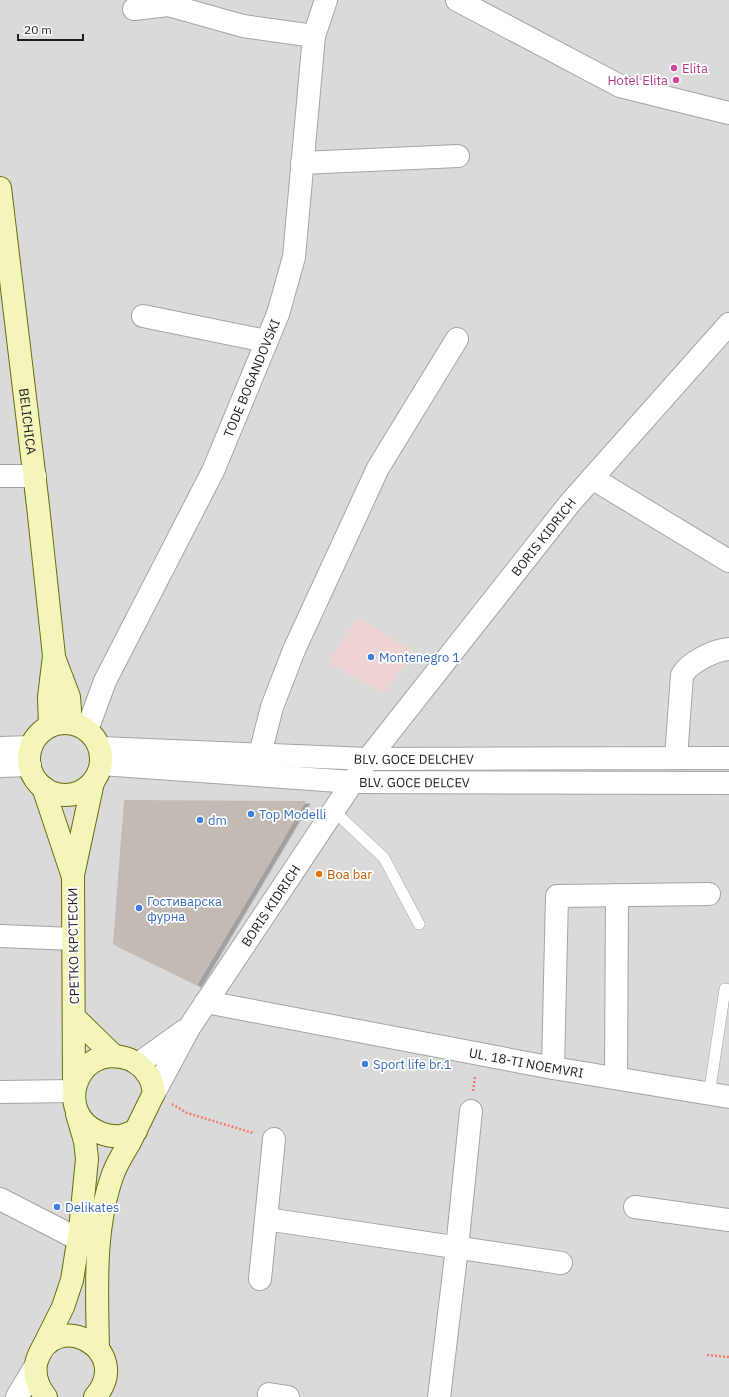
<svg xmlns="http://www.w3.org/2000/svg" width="729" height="1397" viewBox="0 0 729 1397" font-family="'IBM Plex Sans',sans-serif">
<defs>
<filter id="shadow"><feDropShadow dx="4.5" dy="2.5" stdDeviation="0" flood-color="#0004"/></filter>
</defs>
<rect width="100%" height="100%" fill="#eeeae3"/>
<rect fill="#dbdada" x="0" y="0" width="729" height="1397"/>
<polygon fill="#eed4d3" points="356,617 415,652 383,693 328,662 348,633"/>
<polygon fill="#c2bab3" filter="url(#shadow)" points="124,800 306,801 197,985 113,944"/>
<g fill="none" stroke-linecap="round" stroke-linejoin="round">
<g stroke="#a4a4a4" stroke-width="12">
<g id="lane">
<polyline points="334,811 384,858 419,924"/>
<polyline points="709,1095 725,989 729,990"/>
</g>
</g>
<g stroke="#a4a4a4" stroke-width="24">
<g id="street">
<polyline points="457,0 620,86 729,113"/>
<polyline points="134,9 168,5 243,26 314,36"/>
<polyline points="302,163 458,156"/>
<polyline points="143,316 266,341"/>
<polyline points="0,476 35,476"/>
<polyline points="592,478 729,561"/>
<path id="s1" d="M87 730 105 681 213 471 278 314 294 257 314 36 326 0"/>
<polyline points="0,748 31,747"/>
<path id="s2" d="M100 748 368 759 729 758"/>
<polyline points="260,754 272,707 294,650 378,468 457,339"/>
<path d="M676 758 682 675C690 662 714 650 729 649"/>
<path id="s3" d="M101 764 353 782 729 783"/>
<polyline points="0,766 30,765"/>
<polyline points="0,936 73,939"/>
<path id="s4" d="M206 1002 553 1068 729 1097"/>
<polyline points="138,1064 184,1031"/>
<polyline points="553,1068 557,896 709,894"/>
<polyline points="616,1078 617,895"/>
<polyline points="0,1092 74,1091"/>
<path id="s5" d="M154 1093 189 1028 368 759 570 503 729 324"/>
<polyline points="0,1199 78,1239"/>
<polyline points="635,1207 729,1220"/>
<polyline points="266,1219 561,1263"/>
<polyline points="260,1279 274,1139"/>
<polyline points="269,1394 288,1397"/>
<polyline points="17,1397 35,1367"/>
<polyline points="439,1397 457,1248 471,1111"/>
</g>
</g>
<g stroke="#646e0a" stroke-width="24">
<g id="secondary">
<path id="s6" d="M0 188 38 506 54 656 49 697 50 726"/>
<polyline points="55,660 69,697 71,723"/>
<circle cx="65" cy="759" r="36"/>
<polyline points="43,787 72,874"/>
<polyline points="74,1017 114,1056"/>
<polyline points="74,1088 73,875 93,782"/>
<path d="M98 1349C97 1292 93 1229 113 1174 117 1163 124 1152 130 1142 138 1126 146 1109 154 1093 153 1088 152 1082 150 1078 144 1067 133 1059 121 1057 75 1048 55 1113 98 1132 105 1135 113 1137 121 1136 126 1135 131 1132 136 1131"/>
<polyline points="40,1353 63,1307 72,1280 80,1230 87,1159 85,1141 77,1114"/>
<path d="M46 1397C37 1386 33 1374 37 1360 55 1307 135 1350 95 1397"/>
</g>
</g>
<g stroke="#f37b6f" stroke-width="2.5" stroke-dasharray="2 2" stroke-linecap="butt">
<polyline points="473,1091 475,1076"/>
<polyline points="172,1104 187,1113 253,1133"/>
<polyline points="707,1355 729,1357"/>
</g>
<use href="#lane" stroke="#fff" stroke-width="11"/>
<use href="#street" stroke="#fff" stroke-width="22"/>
<use href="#secondary" stroke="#f4f6b9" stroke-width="22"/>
</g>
<g fill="#d1479c" stroke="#fff" stroke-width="1.5">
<circle cx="674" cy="68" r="4"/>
<circle cx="676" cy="80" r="4"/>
</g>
<g fill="#3f7fe0" stroke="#fff" stroke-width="1.5">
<circle cx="371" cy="657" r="4"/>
<circle cx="251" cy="814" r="4"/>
<circle cx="200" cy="820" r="4"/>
<circle cx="139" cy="908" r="4"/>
<circle cx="365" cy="1064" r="4"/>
<circle cx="57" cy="1207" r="4"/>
</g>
<circle fill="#e8710a" stroke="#fff" stroke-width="1.5" cx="319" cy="874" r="4"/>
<g text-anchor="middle" stroke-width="3.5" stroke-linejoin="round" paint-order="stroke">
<g font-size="13" fill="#b23c85" stroke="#fff" text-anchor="start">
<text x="682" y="73">Elita</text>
<text x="668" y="85" text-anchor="end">Hotel Elita</text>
</g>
<g font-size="13" fill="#1d1d1d" stroke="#fff">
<text dy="5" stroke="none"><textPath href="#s1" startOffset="389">TODE BOGANDOVSKI</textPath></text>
<text dy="5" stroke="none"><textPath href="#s6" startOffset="235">BELICHICA</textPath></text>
<text dy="5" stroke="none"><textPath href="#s5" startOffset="680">BORIS KIDRICH</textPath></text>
<text dy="5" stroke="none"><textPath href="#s2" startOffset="314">BLV. GOCE DELCHEV</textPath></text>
<text dy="5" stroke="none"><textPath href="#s3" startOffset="314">BLV. GOCE DELCEV</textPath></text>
<text dy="5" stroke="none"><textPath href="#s5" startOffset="221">BORIS KIDRICH</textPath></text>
<text transform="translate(73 946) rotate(-91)" y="5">СРЕТКО КРСТЕСКИ</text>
<text dy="5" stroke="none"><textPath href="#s4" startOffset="326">UL. 18-TI NOEMVRI</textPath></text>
</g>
<g font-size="13" fill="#366cbe" stroke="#fff" text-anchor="start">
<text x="379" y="662">Montenegro 1</text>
<text x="259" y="819">Top Modelli</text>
<text x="208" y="825">dm</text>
<text x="147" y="906">Гостиварска<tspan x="147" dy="15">фурна</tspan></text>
<text x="373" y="1069">Sport life br.1</text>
<text x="65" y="1212">Delikates</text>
</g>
<g font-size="13" fill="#c56008" stroke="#fff" text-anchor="start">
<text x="327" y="879">Boa bar</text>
</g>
</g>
<path d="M18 34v6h65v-6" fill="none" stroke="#1d1d1d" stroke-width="2"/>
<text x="24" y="34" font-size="12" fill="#1d1d1d" stroke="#ffffff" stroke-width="3" paint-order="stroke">20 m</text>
</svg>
